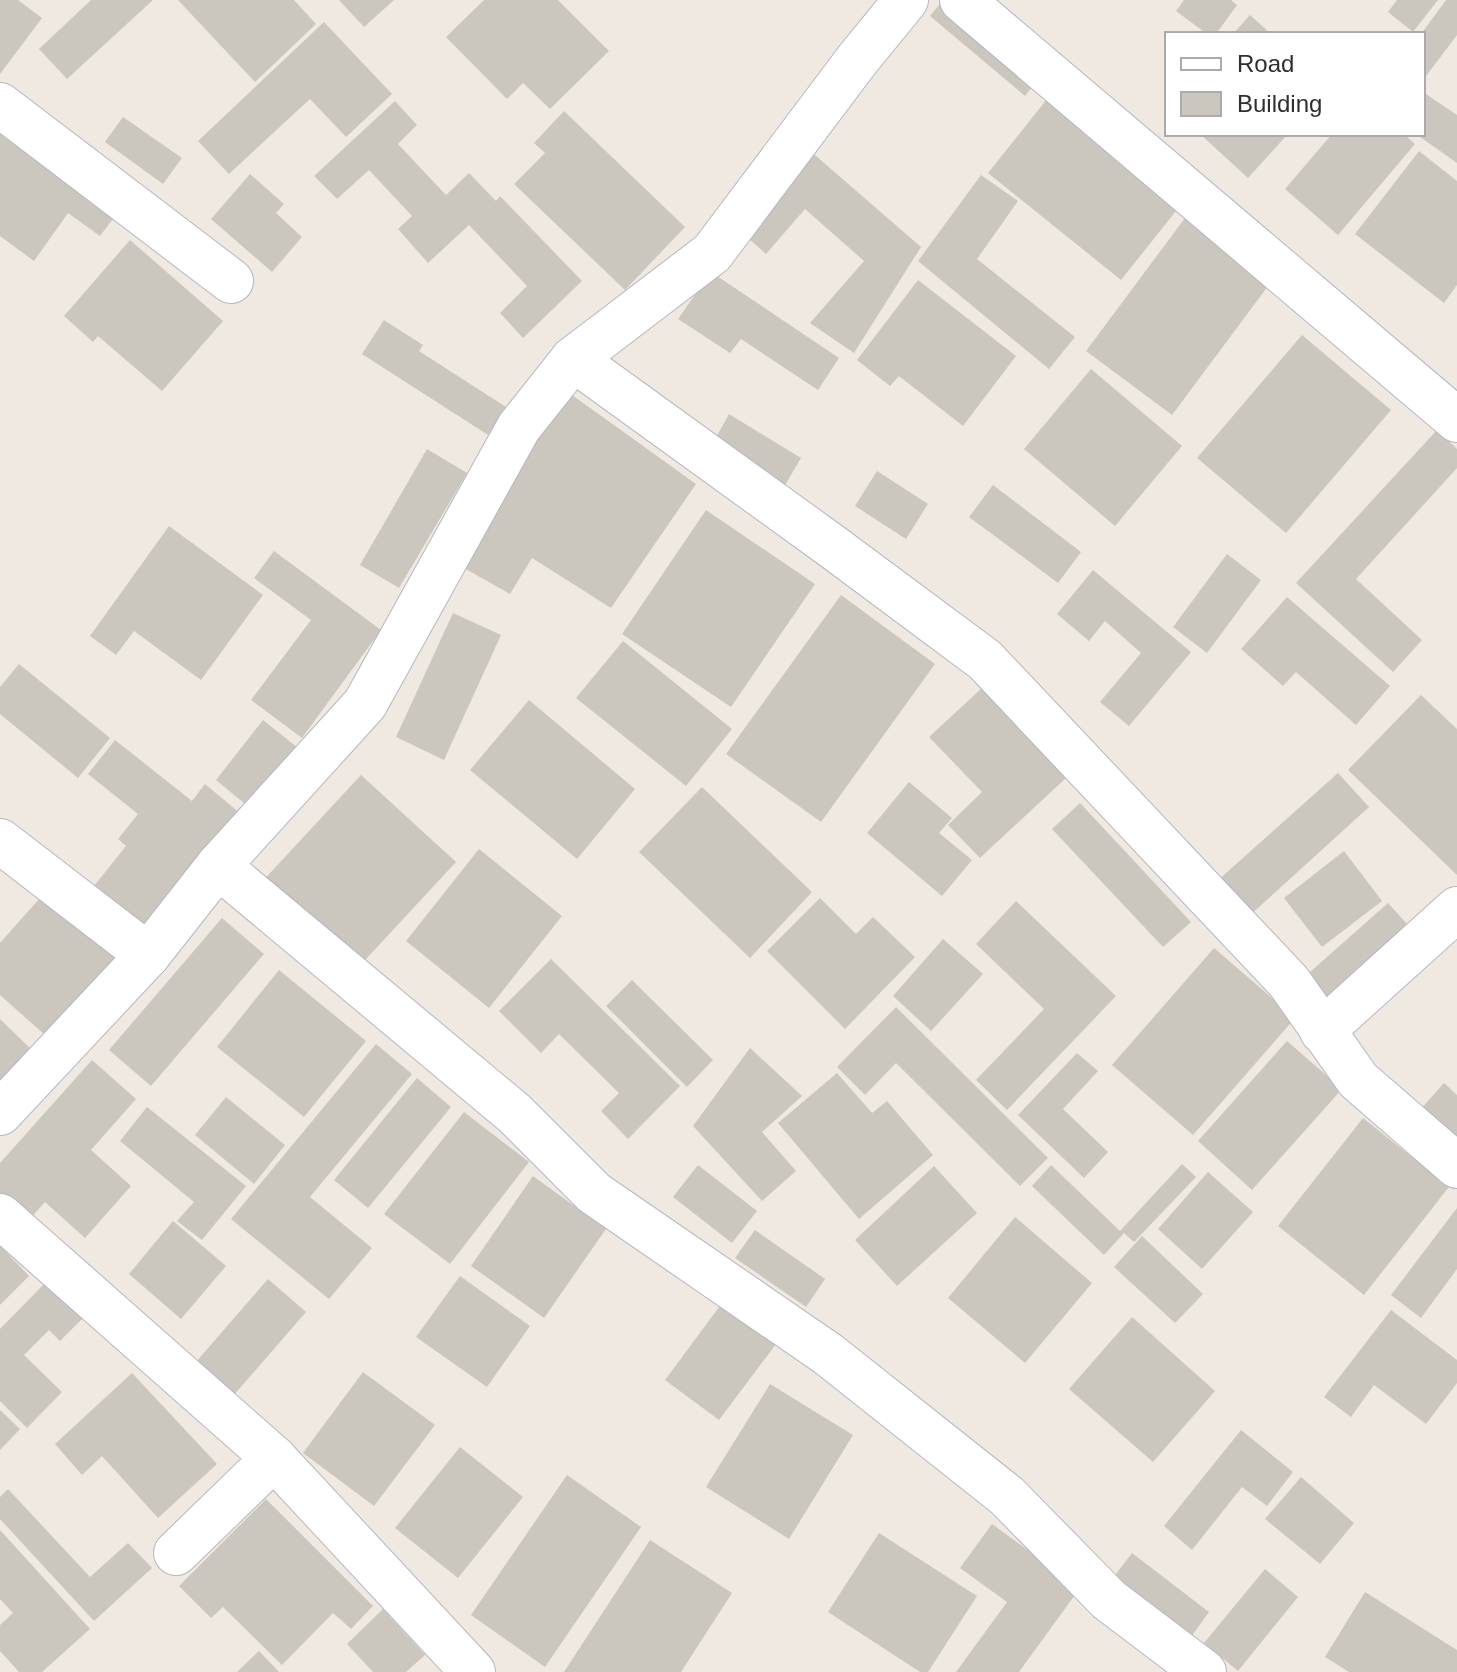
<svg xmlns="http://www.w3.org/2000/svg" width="1457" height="1672" viewBox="0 0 1457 1672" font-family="Arial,sans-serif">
<rect width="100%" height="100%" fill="#efe9e1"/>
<g fill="#cbc7bf">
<polygon points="0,0 18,0 42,18 0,74"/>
<polygon points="91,0 153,0 67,79 39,49"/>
<polygon points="178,0 294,0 316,24 255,82"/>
<polygon points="339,0 394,0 364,27"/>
<polygon points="484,0 558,0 609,51 550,109 523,83 507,99 446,37"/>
<polygon points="943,0 1041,76 1025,96 930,16"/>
<polygon points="1184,0 1231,0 1237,5 1216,34 1207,34 1176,11"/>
<polygon points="1397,0 1438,0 1413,32 1388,12"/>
<polygon points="1446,0 1457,0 1457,35 1423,80 1423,34 1421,34"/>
<polygon points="1250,15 1271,34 1233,34"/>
<polygon points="324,22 392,94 346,137 310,99 229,174 198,141"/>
<polygon points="1423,92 1457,115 1457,163 1416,134 1423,134"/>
<polygon points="1051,94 1184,201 1121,280 988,173"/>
<polygon points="395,101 417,125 398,144 446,195 469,173 496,201 500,196 582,281 523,338 500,313 527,286 469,225 428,263 398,229 412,216 369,170 337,199 314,176"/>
<polygon points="564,111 685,227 625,290 514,184 545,153 534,143"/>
<polygon points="123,117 182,158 163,184 105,142"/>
<polygon points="0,134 56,173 125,203 100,236 68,213 34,261 0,236"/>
<polygon points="1200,134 1288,134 1248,178"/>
<polygon points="1332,134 1404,134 1415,144 1338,235 1285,189"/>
<polygon points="808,149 921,247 854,353 810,323 864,261 805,209 766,254 738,229"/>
<polygon points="1419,151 1457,181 1457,285 1444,303 1355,234"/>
<polygon points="250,174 284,204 276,213 302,237 272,272 211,219"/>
<polygon points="981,175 1018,201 977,259 1075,337 1049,369 918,261"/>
<polygon points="1188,214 1274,278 1172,415 1086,351"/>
<polygon points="130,240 223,321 162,391 98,336 93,342 64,316"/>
<polygon points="711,272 839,358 818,390 741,339 730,353 678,319"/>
<polygon points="918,280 1016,356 963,426 899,376 890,386 857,360"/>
<polygon points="384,320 423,345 419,351 506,407 488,435 362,354"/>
<polygon points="1302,335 1391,410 1286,533 1197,458"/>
<polygon points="1091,369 1182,446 1115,526 1024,449"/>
<polygon points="565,390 696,484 611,608 532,558 510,594 464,568"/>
<polygon points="729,414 801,458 781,492 709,450"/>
<polygon points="1437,430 1457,449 1457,468 1356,579 1422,640 1393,672 1296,583"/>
<polygon points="427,449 467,473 399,588 360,565"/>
<polygon points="877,471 928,504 906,539 855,506"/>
<polygon points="993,485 1081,552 1058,583 969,517"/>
<polygon points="706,510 815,584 731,707 622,634"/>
<polygon points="169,526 263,595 201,680 134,631 116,655 90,636"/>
<polygon points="274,551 381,630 302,738 251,700 311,620 254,578"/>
<polygon points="1227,554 1261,580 1207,653 1173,627"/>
<polygon points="1093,570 1191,652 1129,726 1100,702 1141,653 1105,621 1089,641 1057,614"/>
<polygon points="841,595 935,664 821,822 726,754"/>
<polygon points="1287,597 1390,686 1356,725 1296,672 1283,686 1241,649"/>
<polygon points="453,613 501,635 444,760 396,737"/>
<polygon points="623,641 732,729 686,786 576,698"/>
<polygon points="19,664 110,738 78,778 0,714 0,687"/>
<polygon points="983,687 1067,777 980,858 948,825 982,792 929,737"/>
<polygon points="1421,695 1457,729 1457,875 1348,770"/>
<polygon points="529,700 635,789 577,859 470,770"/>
<polygon points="263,720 298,748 250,808 216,780"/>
<polygon points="115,740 192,801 205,784 241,814 145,934 90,891 126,846 118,839 138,814 88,774"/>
<polygon points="1338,773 1369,807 1248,917 1216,882"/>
<polygon points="361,775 456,862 354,972 259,885"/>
<polygon points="909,782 952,818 939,833 972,860 942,896 867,833"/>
<polygon points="702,787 812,892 750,958 639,852"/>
<polygon points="1080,803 1191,922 1163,947 1052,829"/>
<polygon points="479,849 562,916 489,1008 406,941"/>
<polygon points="1344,851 1382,901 1322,947 1284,898"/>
<polygon points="47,890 127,960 54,1043 0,995 0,943"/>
<polygon points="820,898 856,934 873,917 915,957 845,1029 767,951"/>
<polygon points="1016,901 1116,996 1007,1110 976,1080 1044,1009 976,944"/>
<polygon points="1388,903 1418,936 1331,1013 1301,980"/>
<polygon points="222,918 264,954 151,1086 109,1050"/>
<polygon points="943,939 983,974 931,1031 893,996"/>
<polygon points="1214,948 1295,1018 1193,1135 1112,1065"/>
<polygon points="551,959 680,1086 628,1139 601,1111 619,1093 559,1034 541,1053 499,1011"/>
<polygon points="279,970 366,1041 304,1117 217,1047"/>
<polygon points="632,980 713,1060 687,1087 606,1006"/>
<polygon points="896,1007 1048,1158 1020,1186 896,1063 865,1095 837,1067"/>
<polygon points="0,1019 36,1054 0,1090"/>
<polygon points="1287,1041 1342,1089 1252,1190 1198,1141"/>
<polygon points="376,1044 412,1074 310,1197 372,1248 329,1299 231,1219"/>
<polygon points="750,1048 802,1096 762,1132 796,1171 762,1201 693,1126"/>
<polygon points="1077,1053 1098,1071 1063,1109 1108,1152 1084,1178 1018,1115"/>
<polygon points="92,1060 136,1099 91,1150 131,1186 85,1238 45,1202 26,1223 0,1200 0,1163"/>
<polygon points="837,1073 872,1113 887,1101 933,1155 859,1219 778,1123"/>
<polygon points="417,1078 451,1107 368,1208 334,1180"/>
<polygon points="1444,1083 1457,1095 1457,1143 1420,1110"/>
<polygon points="226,1097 285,1145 254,1184 195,1135"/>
<polygon points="147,1107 246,1186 202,1240 177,1221 194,1202 120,1141"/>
<polygon points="464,1112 529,1162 450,1264 384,1214"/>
<polygon points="1363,1118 1449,1187 1364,1295 1278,1226"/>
<polygon points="1182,1164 1196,1177 1134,1242 1124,1233 1104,1255 1032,1186 1051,1165 1120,1231"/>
<polygon points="698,1165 757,1211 732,1243 673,1197"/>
<polygon points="934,1166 977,1213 897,1286 855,1240"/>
<polygon points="1208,1172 1253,1212 1202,1269 1158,1229"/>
<polygon points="533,1176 606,1229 544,1318 471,1266"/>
<polygon points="1457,1208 1457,1269 1421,1318 1391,1295"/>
<polygon points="1015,1217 1092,1283 1025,1363 948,1298"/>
<polygon points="173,1221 226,1266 181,1319 129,1274"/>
<polygon points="755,1230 825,1279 806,1307 735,1258"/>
<polygon points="1142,1236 1203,1294 1175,1323 1114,1267"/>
<polygon points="0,1246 29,1276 0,1305"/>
<polygon points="460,1276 530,1326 487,1387 416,1337"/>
<polygon points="268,1279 306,1312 227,1403 189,1370"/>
<polygon points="46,1282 83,1318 60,1341 49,1330 24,1355 62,1392 27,1428 0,1401 0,1329"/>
<polygon points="728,1295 782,1336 719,1420 665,1380"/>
<polygon points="1391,1310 1457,1360 1457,1383 1426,1424 1374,1385 1351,1417 1324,1397"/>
<polygon points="1132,1317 1215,1391 1153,1462 1069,1389"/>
<polygon points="363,1372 435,1425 374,1506 303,1453"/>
<polygon points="132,1373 217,1464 158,1518 102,1456 82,1475 55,1444"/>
<polygon points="770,1384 853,1435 789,1539 706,1487"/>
<polygon points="0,1410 20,1429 0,1450"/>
<polygon points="1241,1430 1293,1472 1267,1506 1242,1487 1192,1550 1164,1526"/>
<polygon points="460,1447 523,1497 458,1578 395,1528"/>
<polygon points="567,1475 641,1527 545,1667 471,1615"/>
<polygon points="1301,1477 1354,1523 1320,1564 1265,1519"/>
<polygon points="8,1489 90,1577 128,1543 152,1568 94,1621 0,1519 0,1497"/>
<polygon points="266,1499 373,1606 351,1629 333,1613 282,1665 223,1607 211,1618 179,1586"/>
<polygon points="992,1524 1080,1588 1019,1672 956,1672 1007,1602 960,1568"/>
<polygon points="0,1530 90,1629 42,1672 19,1672 0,1651 0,1625 13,1613 0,1599"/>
<polygon points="879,1533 977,1596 928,1672 920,1672 828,1612"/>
<polygon points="650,1540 732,1593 681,1672 564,1672"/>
<polygon points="1132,1553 1209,1612 1191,1637 1113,1578"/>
<polygon points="1265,1569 1298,1597 1238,1671 1204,1643"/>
<polygon points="1365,1592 1457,1650 1457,1672 1349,1672 1325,1657"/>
<polygon points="383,1609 425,1655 406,1672 373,1672 347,1644"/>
<polygon points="259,1651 279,1672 237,1672"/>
</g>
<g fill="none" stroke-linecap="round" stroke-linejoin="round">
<g stroke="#b4b7c1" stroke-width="46">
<g id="street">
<polyline points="962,0 1457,420"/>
<polyline points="0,105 231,281"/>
<polyline points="573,359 833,547 985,660 1289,982 1358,1080 1457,1166"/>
<polyline points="0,841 148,955"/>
<polyline points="218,866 514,1113 594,1193 828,1354 1007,1496 1109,1600 1204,1672"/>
<polyline points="1322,1031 1457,909"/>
<polyline points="0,1113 148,955 218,866 365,704 519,427 573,359 712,253 857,60 906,0"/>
<polyline points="0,1216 274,1458 473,1672"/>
<polyline points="176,1553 274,1458"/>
</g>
</g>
<use href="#street" stroke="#fff" stroke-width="44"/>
</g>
<rect x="1165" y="32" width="260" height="104" fill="#ffffff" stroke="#ababab" stroke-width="2"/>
<rect x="1181" y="58" width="40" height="12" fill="#ffffff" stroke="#ababab" stroke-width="2"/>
<text x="1237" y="72" font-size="24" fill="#2e2e2e">Road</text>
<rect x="1181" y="92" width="40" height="24" fill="#cbc7bf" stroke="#ababab" stroke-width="2"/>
<text x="1237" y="112" font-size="24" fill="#2e2e2e">Building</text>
</svg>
